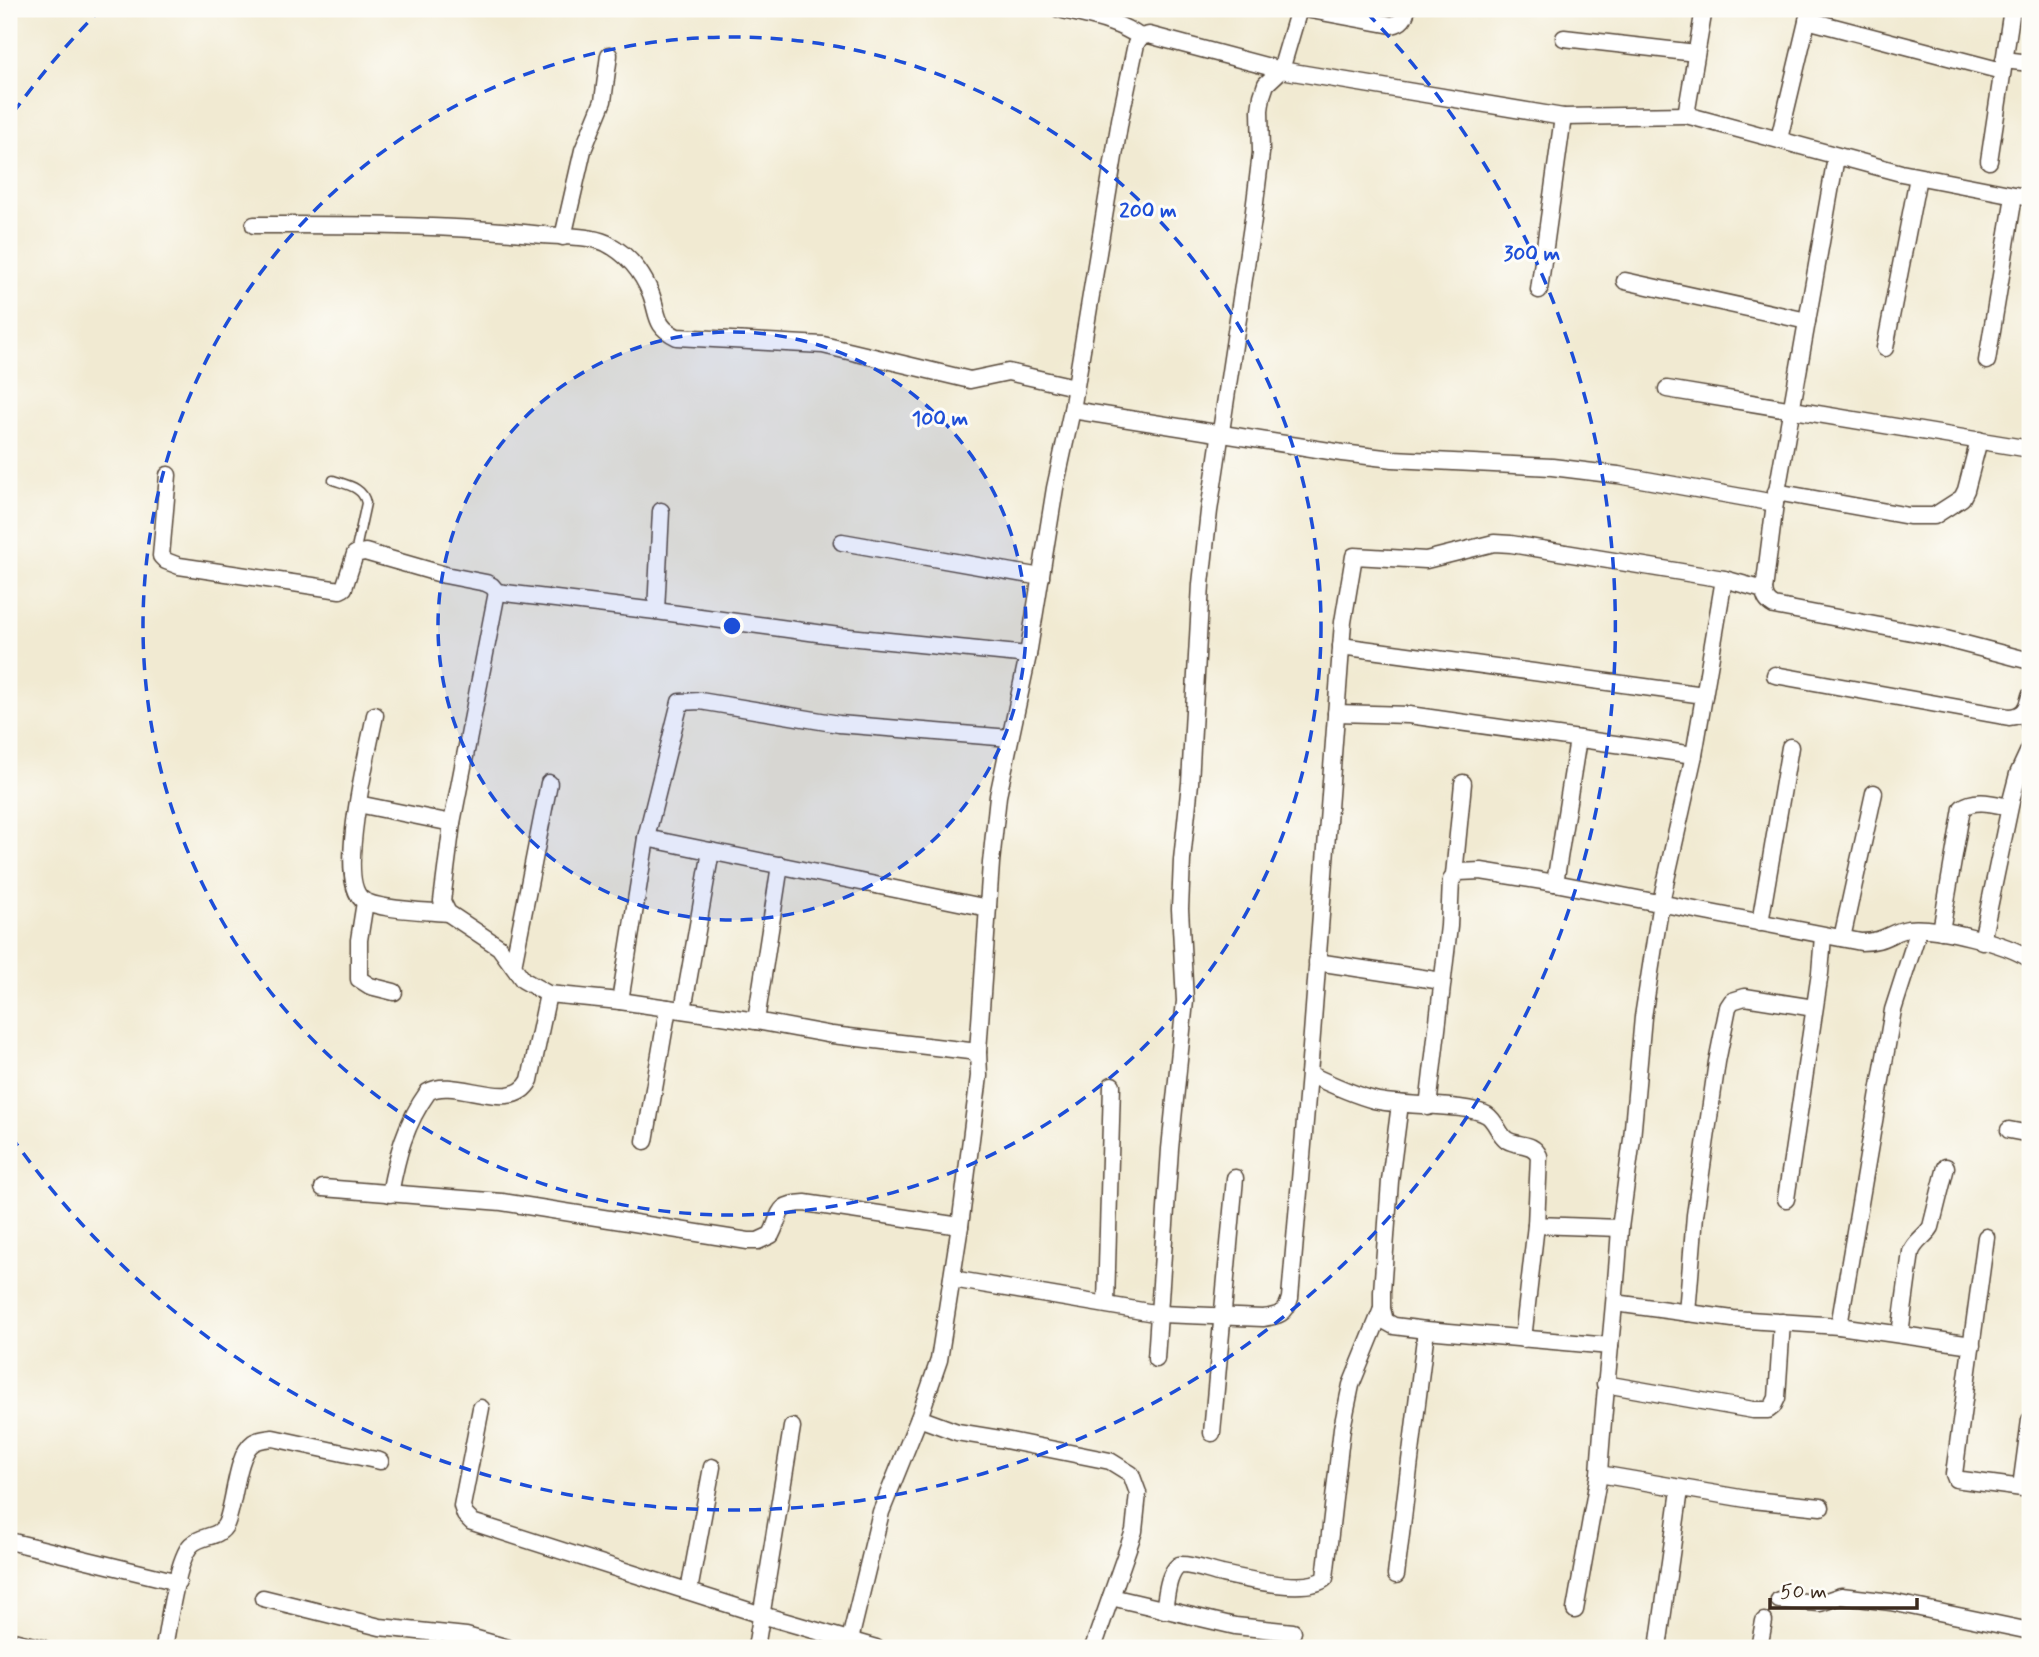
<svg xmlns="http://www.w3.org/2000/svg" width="2039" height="1657" viewBox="0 0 2039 1657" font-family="Mynerve,sans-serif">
<rect width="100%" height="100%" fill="#fdfcf7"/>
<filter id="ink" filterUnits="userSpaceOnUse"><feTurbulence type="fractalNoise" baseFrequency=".0143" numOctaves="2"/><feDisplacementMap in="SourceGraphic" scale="14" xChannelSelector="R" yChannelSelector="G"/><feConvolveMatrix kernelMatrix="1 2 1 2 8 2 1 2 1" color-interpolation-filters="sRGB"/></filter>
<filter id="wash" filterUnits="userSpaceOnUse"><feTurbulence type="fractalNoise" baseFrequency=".00686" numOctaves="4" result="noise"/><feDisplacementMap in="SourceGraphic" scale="28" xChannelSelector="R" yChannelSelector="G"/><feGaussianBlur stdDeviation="1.57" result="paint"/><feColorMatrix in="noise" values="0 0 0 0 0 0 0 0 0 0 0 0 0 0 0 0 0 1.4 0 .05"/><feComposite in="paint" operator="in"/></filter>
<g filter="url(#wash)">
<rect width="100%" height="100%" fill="#f1ead2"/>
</g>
<g filter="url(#ink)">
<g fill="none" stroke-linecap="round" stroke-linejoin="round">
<g stroke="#564739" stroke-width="11">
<path id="lane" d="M333 480C347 485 363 487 366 503L355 554"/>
</g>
<g stroke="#564739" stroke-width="19">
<g id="street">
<path d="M1059 9C1086 16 1116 20 1140 37"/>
<path d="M1305 9 1392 25C1402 23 1405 18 1407 9"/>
<polyline points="1704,9 1686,115 1901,173 2030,198"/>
<polyline points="1807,20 2002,71"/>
<polyline points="1564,38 1696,53"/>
<polyline points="2004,60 2030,63"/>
<polyline points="1779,139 1810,9"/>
<path d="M1836 157 1775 503 1764 590C1765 598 1767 602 1774 606L1938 637 2030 661"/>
<polyline points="1989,161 2012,9"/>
<path d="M254 225C351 225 447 224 543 235 563 237 588 235 606 243 628 254 642 272 651 294 659 315 654 326 677 337L823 345 970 380 1008 372 1075 387"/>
<polyline points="563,237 583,150 603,101 609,55"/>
<polyline points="1625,281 1807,321"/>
<polyline points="1539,290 1563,117"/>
<polyline points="1885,348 1918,177"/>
<polyline points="1987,361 2014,196"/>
<polyline points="1667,389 2030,449"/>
<polyline points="1072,410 1342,453 1393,459 1552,467 1618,475 1775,503"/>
<polyline points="168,475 161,556 166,561 179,566 340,590 344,588 355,554 365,552 445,575 486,583 492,586 497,592 656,611 839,636 1028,655"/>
<polyline points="1776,492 1909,516 1934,516 1962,498 1966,490 1979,440"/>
<polyline points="842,542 1041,577"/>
<polyline points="497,592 452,823 442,901 448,913 499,947 523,980 548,994 620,1001 756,1021 832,1035 978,1052"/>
<polyline points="656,611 661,511"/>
<polyline points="1341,646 1704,695"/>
<path d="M1775 675 2009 717C2023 716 2027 709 2030 696"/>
<polyline points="2025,710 2030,727"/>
<polyline points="1336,713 1409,715 1694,755"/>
<path d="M375 715C369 747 335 881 363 900 378 910 429 911 448 913"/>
<polyline points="358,804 452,823"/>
<polyline points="646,838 988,908"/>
<polyline points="1454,875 1463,783"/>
<polyline points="1555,883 1578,739"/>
<polyline points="365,902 359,940 359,979 370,986 394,992"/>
<polyline points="1760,923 1790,747"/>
<path d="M1941 931 1962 808C1975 798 1994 804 2009 807"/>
<polyline points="1842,938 1874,793"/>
<polyline points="1982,941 2012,797 2018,774 2030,748"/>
<polyline points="1317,962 1442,981"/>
<polyline points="513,966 549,783"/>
<polyline points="620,1001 646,838 680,702 700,701 839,724 1010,738"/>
<polyline points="683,1010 711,851"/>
<polyline points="756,1021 780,865"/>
<polyline points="1309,1074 1343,622 1354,556 1426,560 1494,543 1511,544 1724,579 1764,590"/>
<polyline points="1400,1104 1390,1181 1382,1292 1382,1309 1385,1321 1394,1326 1426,1330 1610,1346"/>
<path d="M1428 1107 1449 926 1451 880 1459 872 1481 871 1555 883 1861 942C1885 942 1890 932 1908 929 1937 926 2006 943 2030 959"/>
<polyline points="2009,1130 2030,1134"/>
<polyline points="645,1141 668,1008"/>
<path d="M323 1188 502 1202 748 1241H758L771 1235C782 1214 775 1204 805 1203L960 1226"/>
<path d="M390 1194C397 1156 405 1124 428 1092 454 1075 512 1116 530 1080L548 994"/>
<polyline points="1786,1199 1820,973 1823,936"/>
<path d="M1620 1228C1615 1311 1604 1392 1599 1474L1752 1500 1821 1507"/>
<polyline points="1986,1237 1954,1474 1956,1479 1962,1480 2030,1489"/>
<path d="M952 1279 1160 1314 1263 1318C1278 1316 1286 1314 1290 1298L1309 1074C1330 1084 1352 1094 1374 1100 1402 1107 1466 1103 1487 1115 1497 1122 1498 1134 1507 1140 1519 1147 1533 1142 1539 1156L1536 1225 1620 1228 1632 1139 1643 1017 1661 902 1694 755 1724 579"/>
<polyline points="1615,1303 1733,1319 1839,1326 1972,1345"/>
<polyline points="1106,1304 1112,1085"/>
<polyline points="1687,1313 1695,1215 1717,1062 1728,1007 1732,1001 1745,997 1814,1008"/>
<polyline points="1839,1326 1893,1010 1919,929"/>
<path d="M1900 1334 1911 1252C1915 1241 1925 1237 1931 1227L1946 1167"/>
<polyline points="1523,1339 1536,1225"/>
<polyline points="1156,1359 1170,1149 1185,1001 1180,909 1182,860 1190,783 1201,584 1209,511 1253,219 1261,153 1260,110 1262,96 1266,84 1281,70 1299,9"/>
<polyline points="1605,1384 1753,1410 1768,1410 1773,1406 1777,1398 1782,1322"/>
<polyline points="481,1408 462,1506 465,1515 472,1522 762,1615 876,1648"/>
<polyline points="919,1418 957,1432 1000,1439 1110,1461 1131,1474 1138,1493 1134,1531 1093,1648"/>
<polyline points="1212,1433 1235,1178"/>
<polyline points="2021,1487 2030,1420"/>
<polyline points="9,1541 178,1582"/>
<polyline points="1396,1575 1426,1330"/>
<polyline points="689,1591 712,1467"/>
<polyline points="1111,1597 1235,1626 1293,1632"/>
<polyline points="263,1598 380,1627 466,1636 508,1648"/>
<polyline points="1779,1600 1820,1603 1841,1596 1891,1602 2030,1631"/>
<path d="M1164 1610C1167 1595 1167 1575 1179 1565 1193 1564 1208 1571 1222 1574 1244 1579 1309 1594 1325 1578L1342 1428 1351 1385 1382 1309"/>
<polyline points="1575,1610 1599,1474"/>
<polyline points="9,1640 42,1648"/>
<path d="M164 1648C168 1626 177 1559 191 1545 202 1534 219 1539 226 1524 235 1504 236 1455 253 1443 259 1439 266 1439 273 1438L380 1461"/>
<polyline points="756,1648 792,1427"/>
<polyline points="848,1648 881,1512 919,1418 939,1360 960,1226 979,1076 978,1052 991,863 998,796 1028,655 1055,488 1072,410 1120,120 1136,44 1140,37 1149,35 1281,70 1563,117 1686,115"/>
<polyline points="1658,1648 1680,1490"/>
<polyline points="1759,1648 1764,1621"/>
</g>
</g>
<use href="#lane" stroke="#fff" stroke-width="8"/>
<use href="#street" stroke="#fff" stroke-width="16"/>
</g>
</g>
<circle cx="732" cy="626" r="294" fill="#1d4ed8" fill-opacity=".12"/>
<g fill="none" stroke="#1d4ed8" stroke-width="3.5" stroke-dasharray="12 9">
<circle cx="732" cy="626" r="294"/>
<circle cx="732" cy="626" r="589"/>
<path d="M13 113A883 883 0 0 1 97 13M1367 13A883 883 0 1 1 13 1139"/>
</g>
<circle cx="732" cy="626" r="10" fill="#1d4ed8" stroke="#fdfcf7" stroke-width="3.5"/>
<g font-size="21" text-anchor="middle" font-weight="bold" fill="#1d4ed8" stroke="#fdfcf7" stroke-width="6" stroke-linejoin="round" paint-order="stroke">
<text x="1148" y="217">200 m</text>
<text x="1532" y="260">300 m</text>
<text x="940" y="425">100 m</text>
</g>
<rect width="2039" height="1657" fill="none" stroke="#fdfcf7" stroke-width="35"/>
<path d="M1770 1598v10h147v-10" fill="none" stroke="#3b2a1e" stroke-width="3.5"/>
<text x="1780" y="1598" font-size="21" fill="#3b2a1e" stroke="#fdfcf7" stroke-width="5" paint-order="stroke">50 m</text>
</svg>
